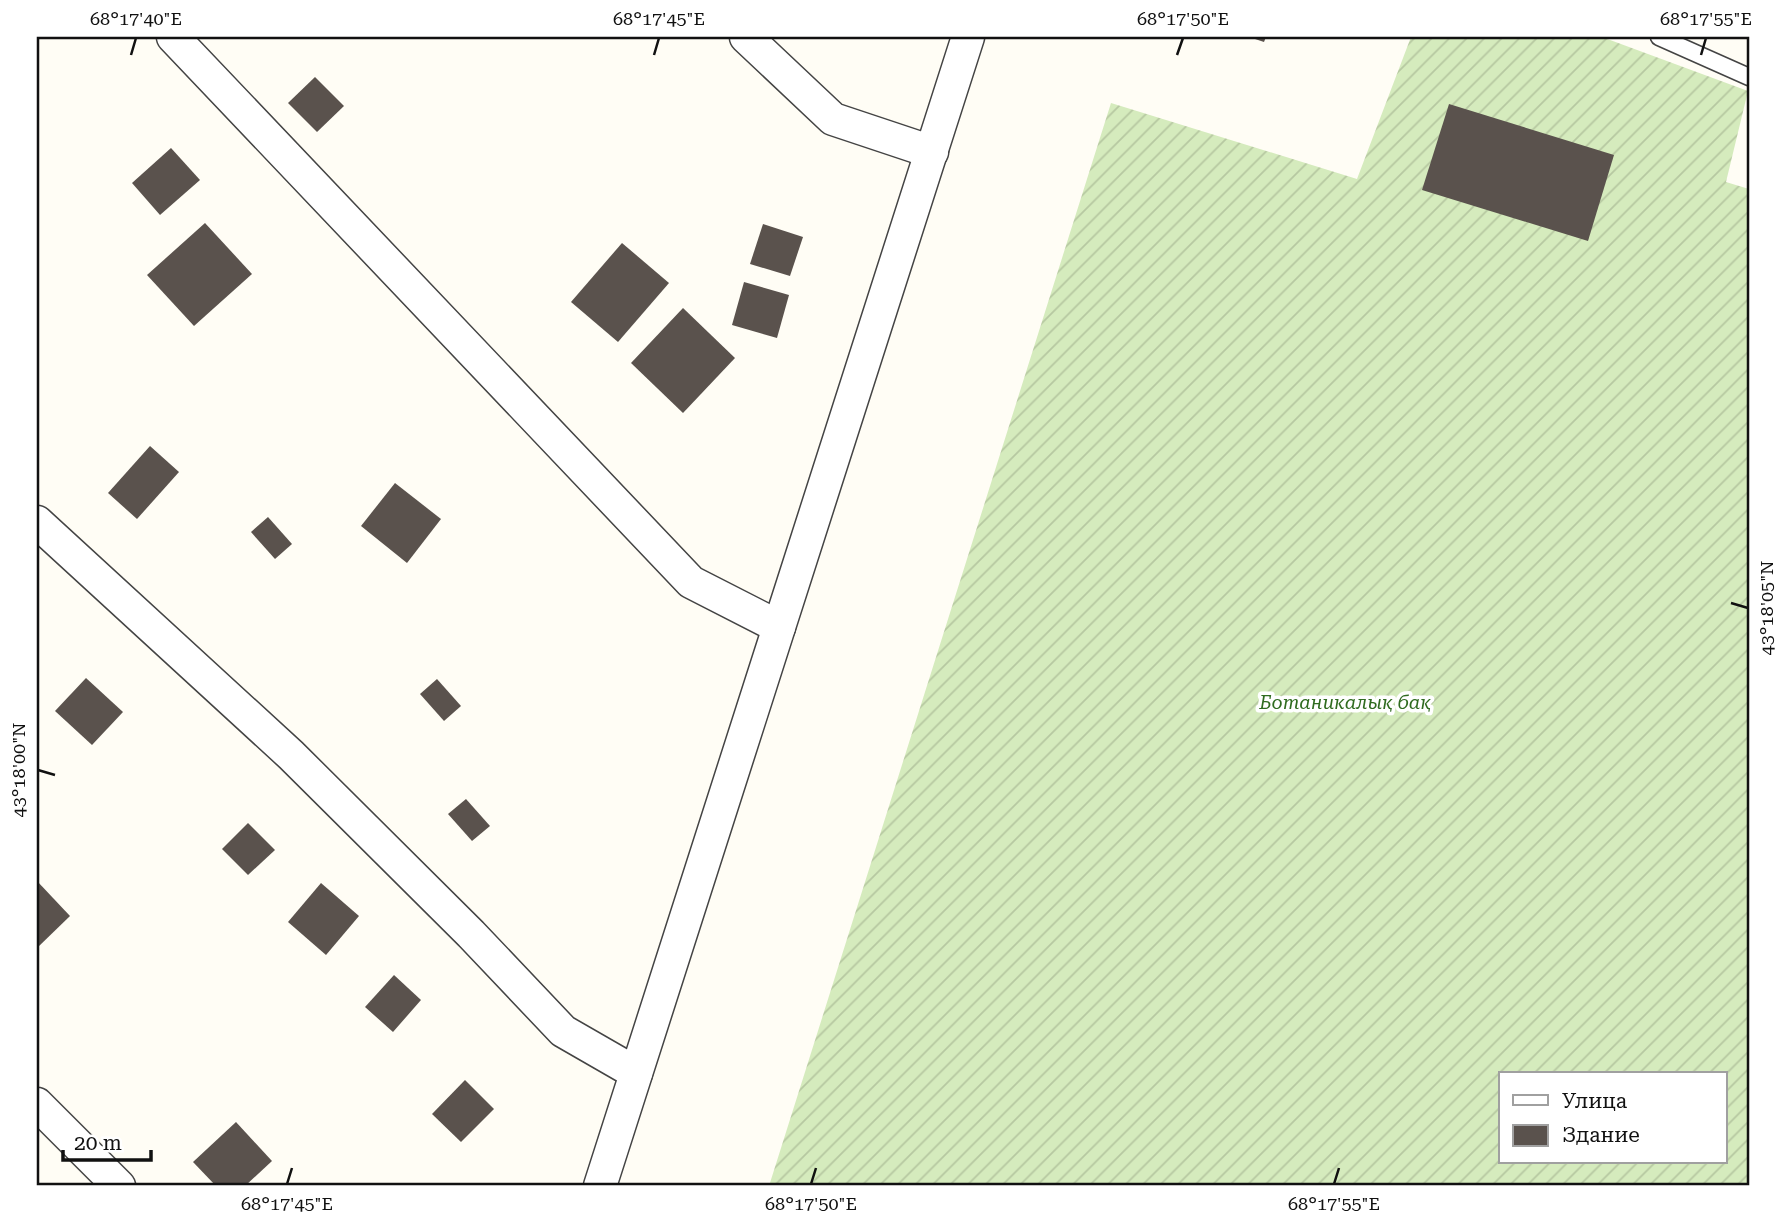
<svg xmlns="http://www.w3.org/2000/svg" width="1786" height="1223" viewBox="0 0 1786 1223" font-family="'Roboto Serif',serif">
<defs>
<pattern id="garden-furrows" width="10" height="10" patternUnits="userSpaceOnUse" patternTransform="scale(1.75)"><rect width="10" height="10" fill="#d5ebbd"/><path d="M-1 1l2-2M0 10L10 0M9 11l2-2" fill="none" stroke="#b6c8a1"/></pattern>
</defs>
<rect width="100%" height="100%" fill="#fffdf5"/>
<path fill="url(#garden-furrows)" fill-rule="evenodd" d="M1411 37H1602L1748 91 1726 182 1749 189V1186H769L1111 103 1357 179ZM1501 1074H1725V1162H1501Z"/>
<g fill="#5a524d">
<polygon points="1249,37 1266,37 1264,42"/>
<polygon points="315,77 344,106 317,132 288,103"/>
<polygon points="1449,104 1614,155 1588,241 1422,190"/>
<polygon points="171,148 200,180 160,215 132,183"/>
<polygon points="205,223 252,274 194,326 147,275"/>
<polygon points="763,224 803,237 790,276 750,264"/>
<polygon points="622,243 669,283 618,342 571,302"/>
<polygon points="744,282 789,295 777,338 732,325"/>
<polygon points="683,308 735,358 683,413 631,363"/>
<polygon points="150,446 179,472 137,519 108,493"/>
<polygon points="395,483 441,519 407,563 361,526"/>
<polygon points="268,517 292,544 275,559 251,532"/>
<polygon points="86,678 123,712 92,745 55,711"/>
<polygon points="437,679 461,706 444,721 420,694"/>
<polygon points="466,799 490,826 472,841 448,814"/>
<polygon points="248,823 275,850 248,875 222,849"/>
<polygon points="37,881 70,916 37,948"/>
<polygon points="321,883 359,916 326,955 288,922"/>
<polygon points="394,975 421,1000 393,1032 365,1007"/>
<polygon points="465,1080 494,1109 461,1142 432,1114"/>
<polygon points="236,1122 272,1161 245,1186 216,1186 193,1162"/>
</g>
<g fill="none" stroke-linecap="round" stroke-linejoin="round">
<g stroke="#444" stroke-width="19">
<polyline id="lane" points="1659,37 1749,77"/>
</g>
<g stroke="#444" stroke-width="35">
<g id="street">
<polyline points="173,37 691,582 779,627"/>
<polyline points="746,37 833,119 932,152"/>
<polyline points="37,522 291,755 471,934 563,1031 636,1073"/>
<polyline points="37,1104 119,1186"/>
<polyline points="600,1186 968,37"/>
</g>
</g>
<use href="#lane" stroke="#fff" stroke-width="16"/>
<use href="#street" stroke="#fff" stroke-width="32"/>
</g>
<path fill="none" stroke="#111" stroke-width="2.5" d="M131 55 136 38M654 55 659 38M1177 55 1183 38M1701 55 1706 38M1731 603 1748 608M38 770 55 775M287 1184 292 1168M811 1184 816 1168M1334 1184 1339 1168"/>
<g text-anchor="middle" stroke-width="7" stroke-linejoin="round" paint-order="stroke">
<g font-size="19" font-style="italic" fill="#2f6b1f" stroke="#fff">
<text x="1345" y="709">Ботаникалық бақ</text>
</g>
</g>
<rect width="1786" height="1223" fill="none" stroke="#ffffff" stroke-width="77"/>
<rect x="1499" y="1072" width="228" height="91" fill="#ffffff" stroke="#a0a0a0" stroke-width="2"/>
<rect x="1513" y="1095" width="35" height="10" fill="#ffffff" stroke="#a0a0a0" stroke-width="2"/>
<text x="1562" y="1108" font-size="21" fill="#111111">Улица</text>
<rect x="1513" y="1125" width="35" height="21" fill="#5a524d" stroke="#a0a0a0" stroke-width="2"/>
<text x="1562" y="1142" font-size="21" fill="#111111">Здание</text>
<path d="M63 1150v10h88v-10" fill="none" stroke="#111111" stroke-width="3.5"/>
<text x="74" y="1150" font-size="21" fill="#111111" stroke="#ffffff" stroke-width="5" paint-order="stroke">20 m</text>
<rect x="38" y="38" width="1710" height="1146" fill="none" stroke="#111" stroke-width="2.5"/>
<g font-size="18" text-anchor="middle" fill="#111">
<text x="136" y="25">68°17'40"E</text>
<text x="659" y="25">68°17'45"E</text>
<text x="1183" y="25">68°17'50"E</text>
<text x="1706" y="25">68°17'55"E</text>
<text transform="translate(1767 608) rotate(-90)" y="6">43°18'05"N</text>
<text transform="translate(19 770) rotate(-90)" y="6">43°18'00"N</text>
<text x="287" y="1210">68°17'45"E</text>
<text x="811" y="1210">68°17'50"E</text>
<text x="1334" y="1210">68°17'55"E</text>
</g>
</svg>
